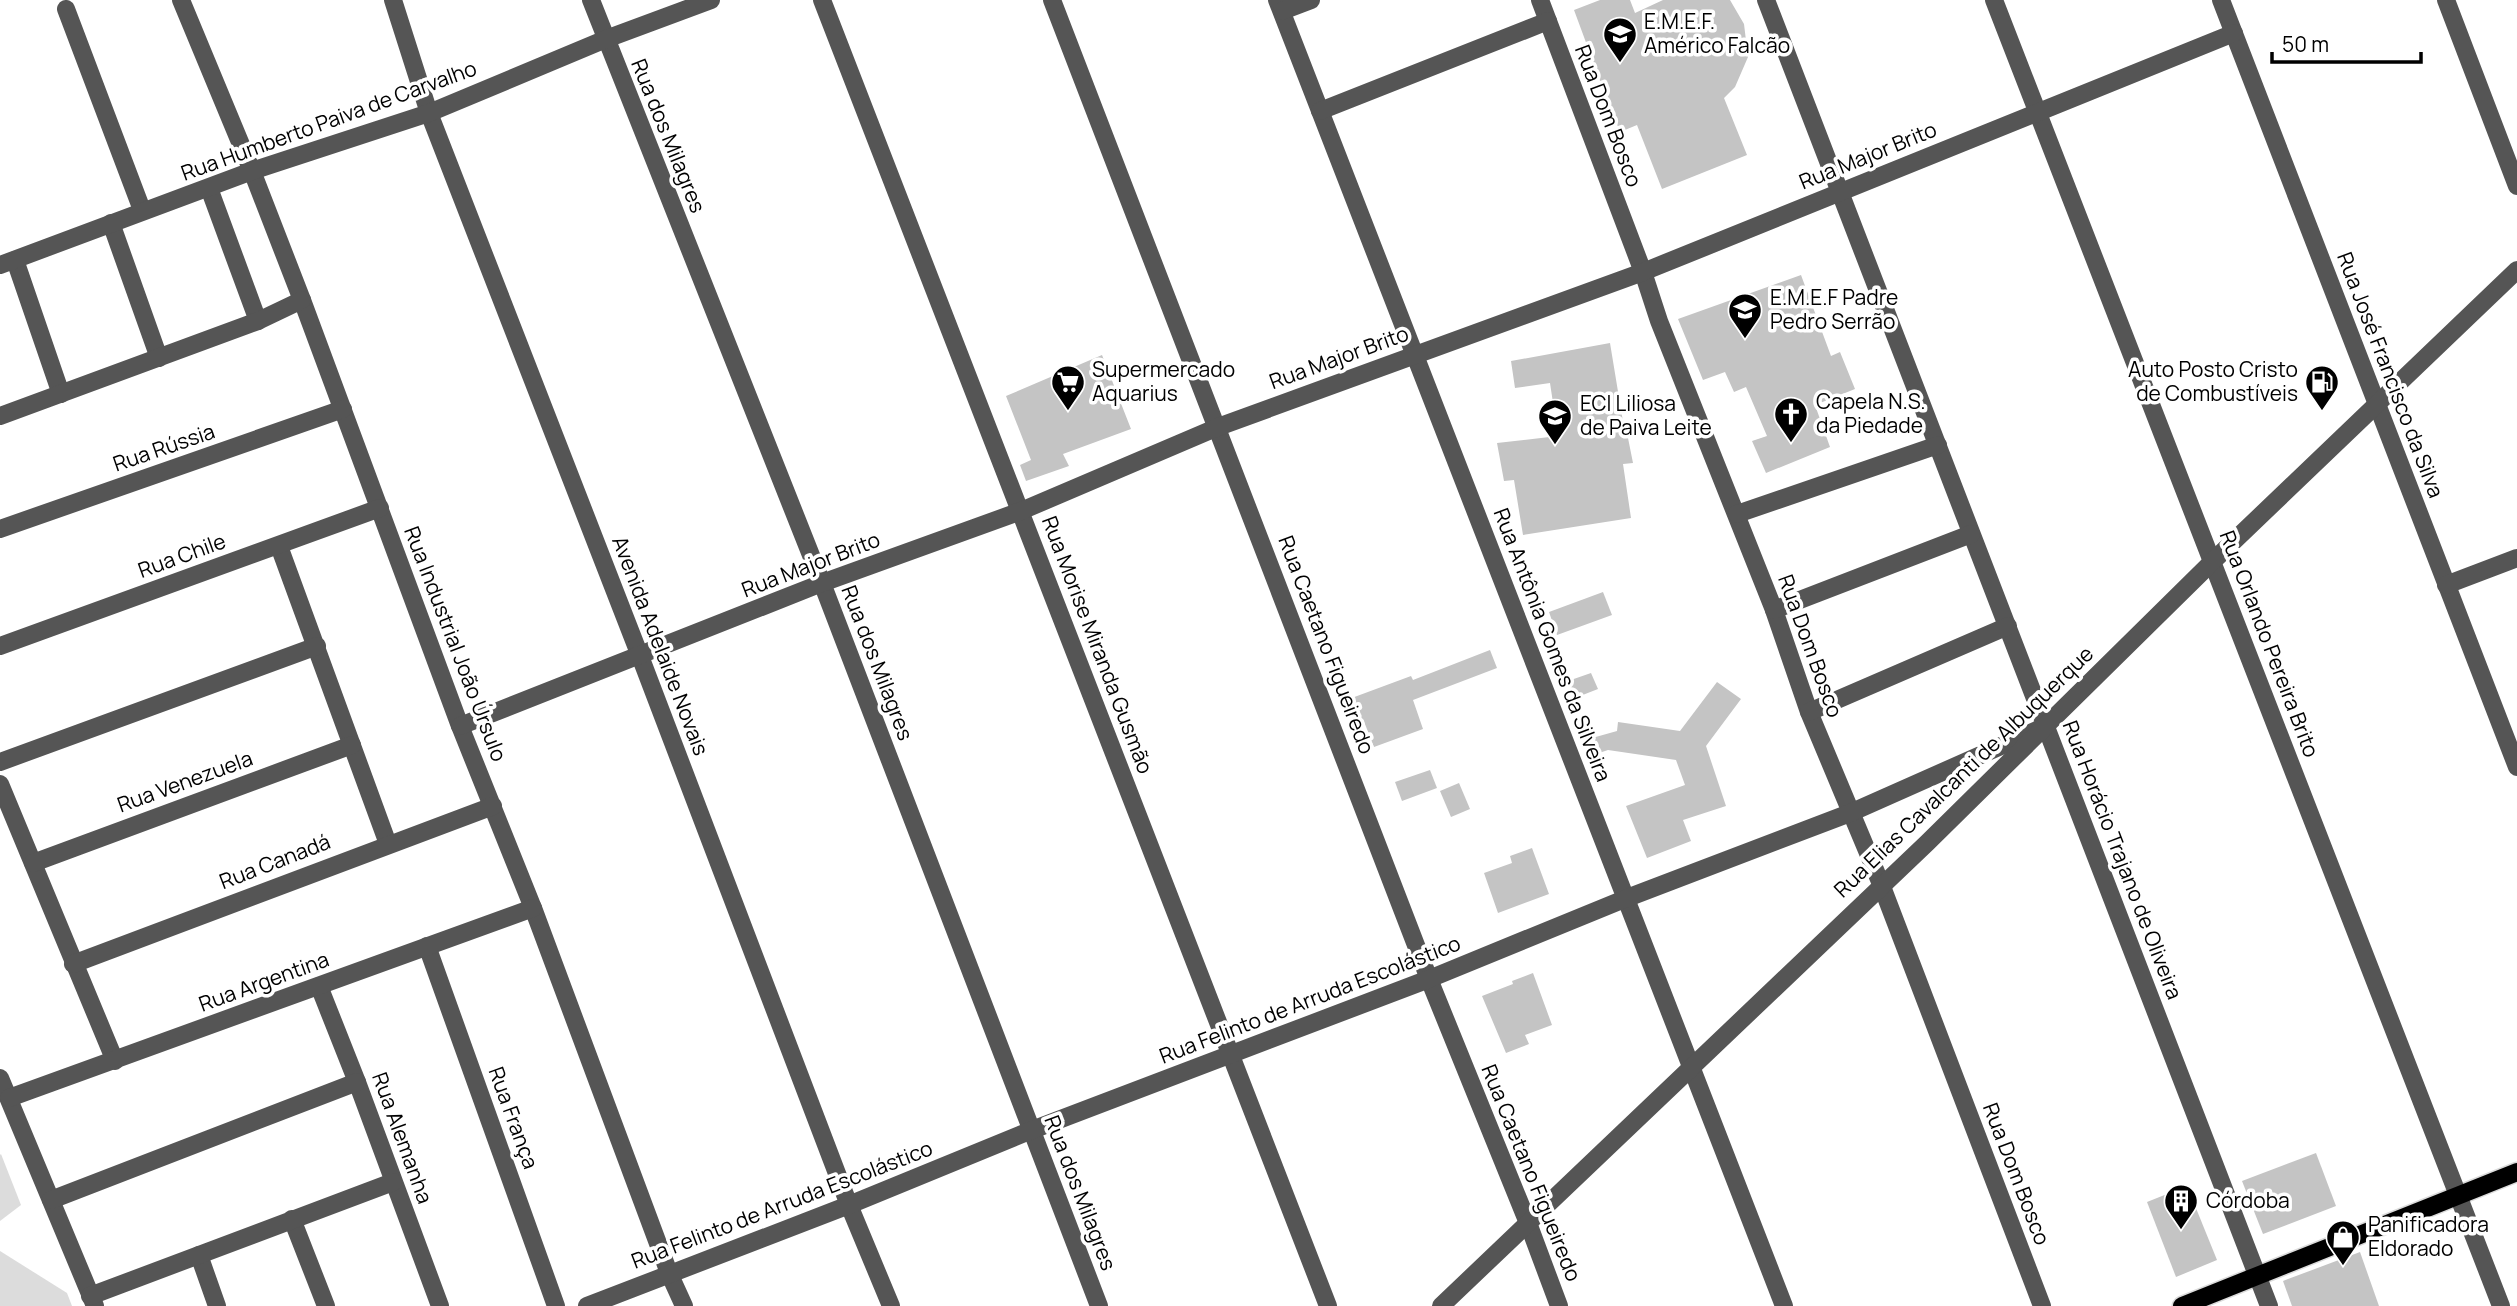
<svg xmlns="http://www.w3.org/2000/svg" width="2517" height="1306" viewBox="0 0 2517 1306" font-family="Manrope,sans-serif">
<rect width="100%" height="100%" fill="#fff"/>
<g fill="#dcdcdc">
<polygon points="1,1154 21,1205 0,1221 0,1155"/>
<polygon points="0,1251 67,1293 72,1306 0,1306"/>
</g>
<g fill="#c4c4c4">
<polygon points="1600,0 1630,0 1635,13 1663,0 1730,0 1744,24 1748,57 1735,87 1724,98 1747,155 1662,189 1637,125 1620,132 1597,73 1588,76 1582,58 1591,56 1574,10"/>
<polygon points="1801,275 1831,356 1840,352 1855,389 1815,405 1830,447 1766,473 1752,441 1767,436 1746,387 1734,392 1725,372 1703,380 1678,319"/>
<polygon points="1610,343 1624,428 1626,428 1633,463 1623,464 1631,518 1523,535 1514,480 1504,481 1497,443 1558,436 1550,383 1515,388 1511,361"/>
<polygon points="1102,355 1131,429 1063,454 1069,466 1026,481 1020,465 1031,460 1006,396"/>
<polygon points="1603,592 1612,615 1557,635 1549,612"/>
<polygon points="1490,650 1497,668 1413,700 1423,729 1374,747 1363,719 1357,721 1349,699 1411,676 1413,680"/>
<polygon points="1591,673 1598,689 1575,698 1568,681"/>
<polygon points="1717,682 1741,699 1706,746 1726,806 1683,820 1691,841 1647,858 1626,806 1685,785 1676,760 1608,750 1590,756 1585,740 1617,731 1618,722 1680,731"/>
<polygon points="1430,770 1437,788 1402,801 1395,782"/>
<polygon points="1459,783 1470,809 1451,817 1440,791"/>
<polygon points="1532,848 1549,894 1498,913 1484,873 1512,863 1510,856"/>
<polygon points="1533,973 1552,1025 1525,1035 1529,1044 1506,1053 1482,996 1513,984 1512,981"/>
<polygon points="2316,1153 2336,1206 2263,1234 2242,1181"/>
<polygon points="2187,1186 2217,1260 2176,1277 2147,1202"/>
<polygon points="2360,1252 2379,1306 2292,1306 2283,1281"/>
</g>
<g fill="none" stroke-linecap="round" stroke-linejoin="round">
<g stroke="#dbdbdb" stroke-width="21">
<polyline id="major" points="2182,1306 2517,1172"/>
</g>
<g stroke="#555" stroke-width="18">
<polyline points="181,0 252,171 302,300 460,726 533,908 669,1273 684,1306"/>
<polyline points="393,0 429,113 640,656 849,1205 891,1306"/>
<polyline points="591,0 822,583 1099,1306"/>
<polyline points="822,0 1328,1306"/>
<polyline points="1052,0 1429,979 1528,1223 1559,1306"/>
<polyline points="1277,0 1784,1306"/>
<polyline points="1540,0 1643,272 1659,321 1774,610 1809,712 1881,884 2042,1306"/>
<polyline points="1766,0 2269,1306"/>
<polyline points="1994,0 2501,1306"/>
<polyline points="2221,0 2517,767"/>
<polyline points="2446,0 2517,186"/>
<polyline points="66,9 142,210"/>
<polyline points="1282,11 1311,0"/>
<polyline points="1320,111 1548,21"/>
<polyline points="209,188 258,321"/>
<polyline points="111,223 159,358"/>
<polyline points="15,260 61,394"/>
<polyline points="0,265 252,171 429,113 606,39 711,0"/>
<polyline points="0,416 258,321 302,300"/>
<polyline points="1737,514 1938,445"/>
<polyline points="0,529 343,409"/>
<polyline points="279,546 388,844"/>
<polyline points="2446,585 2517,558"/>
<polyline points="1774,610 1971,534"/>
<polyline points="0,646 380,508"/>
<polyline points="1809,712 2008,626"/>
<polyline points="460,726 822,583 1021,511 1218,427 1643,272 2234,33"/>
<polyline points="0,762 317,646"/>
<polyline points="0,784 115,1061"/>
<polyline points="33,863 352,745"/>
<polyline points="427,946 556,1306"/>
<polyline points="73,964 493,806"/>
<polyline points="319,986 357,1082 440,1306"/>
<polyline points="0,1078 95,1306"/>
<polyline points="9,1098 533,908"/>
<polyline points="51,1200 357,1082"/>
<polyline points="292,1219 326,1306"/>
<polyline points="199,1255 217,1306"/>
<polyline points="90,1296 393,1182"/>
<polyline points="587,1306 849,1205 1032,1130 1429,979 1627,898 1850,813 2046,726"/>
<polyline points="1441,1306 1927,843 2213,561 2517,270"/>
</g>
<use href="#major" stroke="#000" stroke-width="18"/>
</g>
<defs>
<g id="school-pin" transform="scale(1.75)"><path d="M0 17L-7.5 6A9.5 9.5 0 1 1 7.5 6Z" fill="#000" stroke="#fff"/><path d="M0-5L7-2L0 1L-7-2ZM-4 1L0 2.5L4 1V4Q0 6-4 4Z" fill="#fff"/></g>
<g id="supermarket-pin" transform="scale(1.75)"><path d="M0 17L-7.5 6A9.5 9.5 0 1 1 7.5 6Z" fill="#000" stroke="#fff"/><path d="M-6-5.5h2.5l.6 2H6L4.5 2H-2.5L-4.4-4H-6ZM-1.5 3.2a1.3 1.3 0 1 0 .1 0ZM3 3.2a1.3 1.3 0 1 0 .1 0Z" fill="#fff"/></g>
<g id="fuel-pin" transform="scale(1.75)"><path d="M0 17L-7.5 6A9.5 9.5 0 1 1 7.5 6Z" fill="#000" stroke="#fff"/><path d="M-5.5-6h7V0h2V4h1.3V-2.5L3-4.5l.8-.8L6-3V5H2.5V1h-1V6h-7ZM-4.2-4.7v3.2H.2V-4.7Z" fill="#fff"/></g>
<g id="church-pin" transform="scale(1.75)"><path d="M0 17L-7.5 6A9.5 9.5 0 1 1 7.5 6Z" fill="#000" stroke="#fff"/><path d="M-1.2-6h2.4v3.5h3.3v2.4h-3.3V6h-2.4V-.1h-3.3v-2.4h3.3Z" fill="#fff"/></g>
<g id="building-pin" transform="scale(1.75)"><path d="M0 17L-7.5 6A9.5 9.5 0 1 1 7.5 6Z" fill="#000" stroke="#fff"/><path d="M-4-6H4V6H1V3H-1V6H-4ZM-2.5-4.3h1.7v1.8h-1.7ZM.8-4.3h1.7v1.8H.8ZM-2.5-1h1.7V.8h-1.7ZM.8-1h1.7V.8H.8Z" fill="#fff"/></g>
<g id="shop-pin" transform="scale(1.75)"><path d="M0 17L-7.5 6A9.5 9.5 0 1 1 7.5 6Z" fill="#000" stroke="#fff"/><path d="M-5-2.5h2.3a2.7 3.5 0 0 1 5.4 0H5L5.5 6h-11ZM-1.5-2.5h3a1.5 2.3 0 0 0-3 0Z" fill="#fff"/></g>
</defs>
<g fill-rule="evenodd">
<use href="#school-pin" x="1620" y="34"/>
<use href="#school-pin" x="1745" y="310"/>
<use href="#supermarket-pin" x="1068" y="382"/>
<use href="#fuel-pin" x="2322" y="382"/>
<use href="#church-pin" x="1791" y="414"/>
<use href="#school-pin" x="1555" y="416"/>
<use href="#building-pin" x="2181" y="1201"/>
<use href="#shop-pin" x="2343" y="1237"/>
</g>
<g text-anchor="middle" stroke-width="7" stroke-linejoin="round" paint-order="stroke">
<g font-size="21" fill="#000" stroke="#fff" text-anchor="start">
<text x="1644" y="29">E.M.E.F.<tspan x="1644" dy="24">Américo Falcão</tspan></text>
<text x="1770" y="305">E.M.E.F Padre<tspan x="1770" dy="24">Pedro Serrão</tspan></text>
<text x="1092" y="377">Supermercado<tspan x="1092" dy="24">Aquarius</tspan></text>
<text x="2298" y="377" text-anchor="end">Auto Posto Cristo<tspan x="2298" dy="24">de Combustíveis</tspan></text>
<text x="1816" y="409">Capela N.S.<tspan x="1816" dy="24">da Piedade</tspan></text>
<text x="1580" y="411">ECI Liliosa<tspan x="1580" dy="24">de Paiva Leite</tspan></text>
<text x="2206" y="1208">Córdoba</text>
<text x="2368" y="1232">Panificadora<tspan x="2368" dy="24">Eldorado</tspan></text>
</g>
<g font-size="21" fill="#000" stroke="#fff">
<text transform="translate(1608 116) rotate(69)" y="7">Rua Dom Bosco</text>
<text transform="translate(329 121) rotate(-20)" y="7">Rua Humberto Paiva de Carvalho</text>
<text transform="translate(668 136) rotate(68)" y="7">Rua dos Milagres</text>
<text transform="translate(1868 156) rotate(-22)" y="7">Rua Major Brito</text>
<text transform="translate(1339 358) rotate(-20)" y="7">Rua Major Brito</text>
<text transform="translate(2390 375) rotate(69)" y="7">Rua José Francisco da Silva</text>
<text transform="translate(164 448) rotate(-19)" y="7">Rua Rússia</text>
<text transform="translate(182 556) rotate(-20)" y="7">Rua Chile</text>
<text transform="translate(811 565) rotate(-21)" y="7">Rua Major Brito</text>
<text transform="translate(455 644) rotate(69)" y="7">Rua Industrial João Úrsulo</text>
<text transform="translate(2269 644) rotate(69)" y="7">Rua Orlando Pereira Brito</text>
<text transform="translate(1097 645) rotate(69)" y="7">Rua Morise Miranda Gusmão</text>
<text transform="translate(1326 645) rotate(69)" y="7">Rua Caetano Figueiredo</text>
<text transform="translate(1552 645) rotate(69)" y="7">Rua Antônia Gomes da Silveira</text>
<text transform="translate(660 646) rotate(69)" y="7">Avenida Adelaide Novais</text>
<text transform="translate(1810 646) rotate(70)" y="7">Rua Dom Bosco</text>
<text transform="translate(877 663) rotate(69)" y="7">Rua dos Milagres</text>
<text transform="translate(1964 772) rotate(-44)" y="7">Rua Elias Cavalcanti de Albuquerque</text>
<text transform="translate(185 782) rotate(-20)" y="7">Rua Venezuela</text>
<text transform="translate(2122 860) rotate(69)" y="7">Rua Horácio Trajano de Oliveira</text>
<text transform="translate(275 862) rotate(-21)" y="7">Rua Canadá</text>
<text transform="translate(264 982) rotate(-20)" y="7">Rua Argentina</text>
<text transform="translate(1310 1000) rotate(-21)" y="7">Rua Felinto de Arruda Escolástico</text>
<text transform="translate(513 1118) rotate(70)" y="7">Rua França</text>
<text transform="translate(402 1138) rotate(70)" y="7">Rua Alemanha</text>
<text transform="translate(1531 1173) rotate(68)" y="7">Rua Caetano Figueiredo</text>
<text transform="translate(2016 1174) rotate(69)" y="7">Rua Dom Bosco</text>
<text transform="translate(1080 1193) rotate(69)" y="7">Rua dos Milagres</text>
<text transform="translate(782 1205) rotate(-21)" y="7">Rua Felinto de Arruda Escolástico</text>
</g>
</g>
<path d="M2272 52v10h149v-10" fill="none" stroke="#000000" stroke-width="3.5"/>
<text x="2282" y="52" font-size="21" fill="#000000" stroke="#ffffff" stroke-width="5" paint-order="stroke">50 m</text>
</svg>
